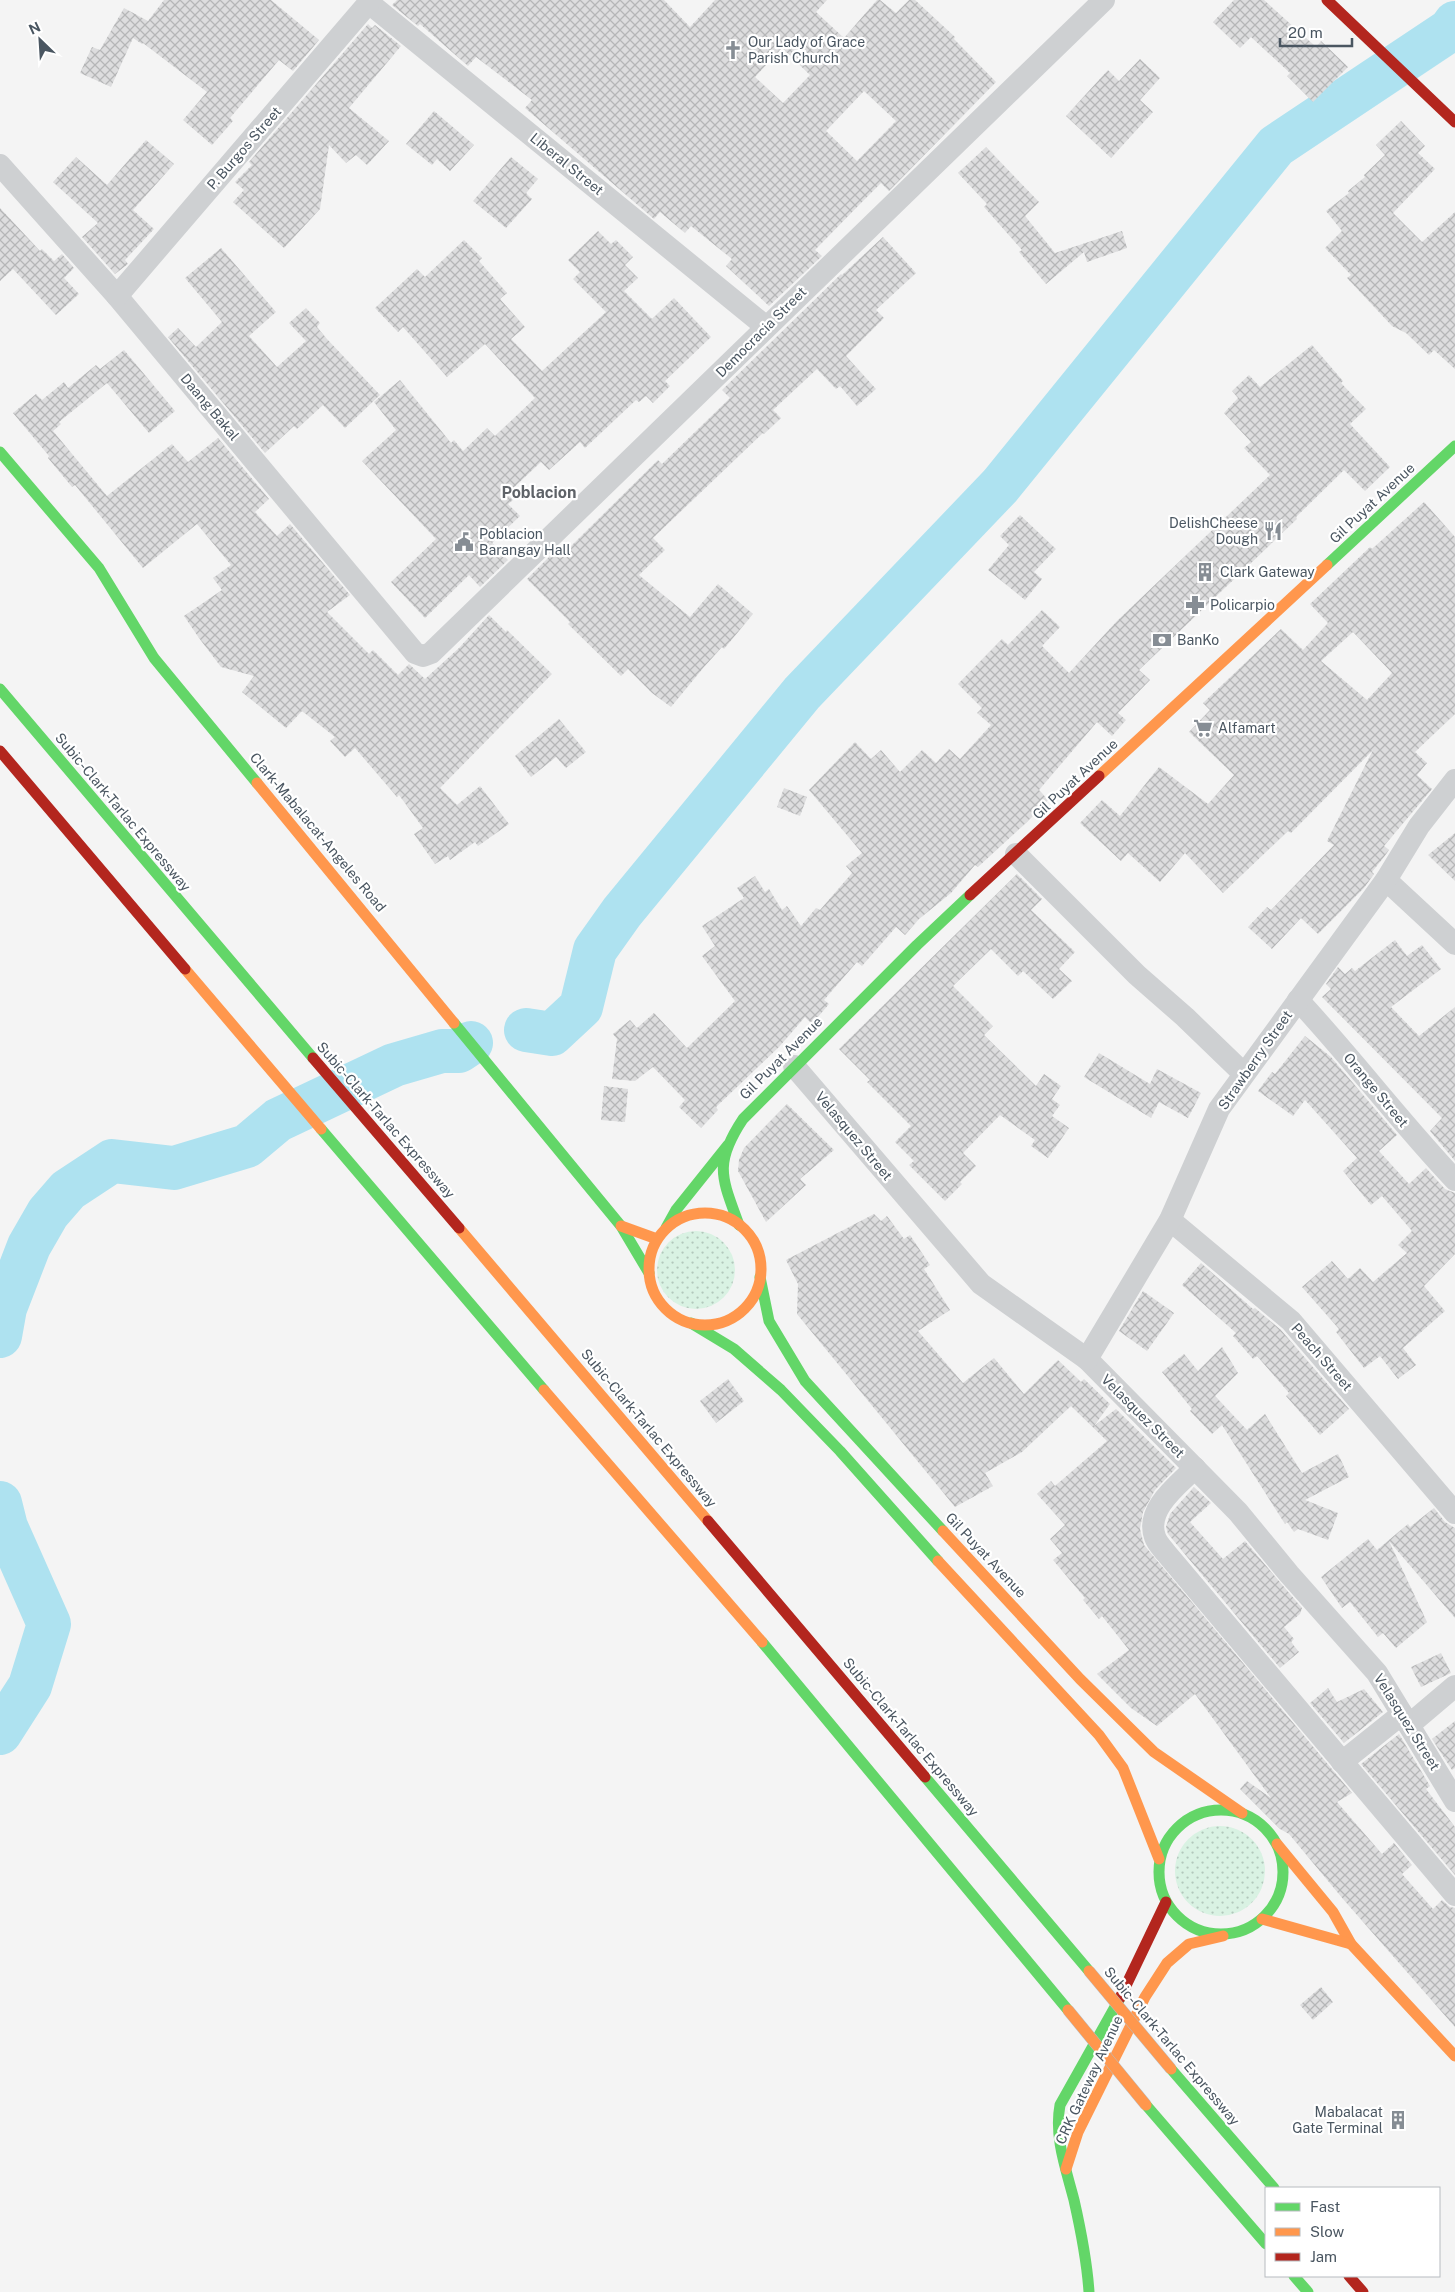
<svg xmlns="http://www.w3.org/2000/svg" width="1455" height="2292" viewBox="0 0 1455 2292" font-family="'Public Sans',sans-serif">
<defs>
<pattern id="grass-dots" width="8" height="8" patternUnits="userSpaceOnUse" patternTransform="scale(1.25)"><rect width="8" height="8" fill="#d9f2e3"/><path d="M2 2h.1M6 6h.1" fill="none" stroke="#b2c7bb" stroke-width="1.8" stroke-linecap="round"/></pattern>
<pattern id="building-cross-hatch" width="8" height="8" patternUnits="userSpaceOnUse" patternTransform="scale(1.25)"><rect width="8" height="8" fill="#ddddde"/><path d="M0 0l8 8M0 8l8-8" fill="none" stroke="#b5b6b7"/></pattern>
</defs>
<rect width="100%" height="100%" fill="#f4f4f4"/>
<g fill="url(#grass-dots)">
<circle cx="696" cy="1270" r="39"/>
<circle cx="1220" cy="1871" r="45"/>
</g>
<g fill="none" stroke-linecap="round" stroke-linejoin="round">
<g stroke="#aee2f0" stroke-width="44">
<polyline points="526,1030 552,1034 581,1007 595,950 622,912 802,693 1000,486 1276,146 1450,30 1455,23"/>
<polyline points="0,1336 5,1308 29,1246 48,1213 68,1190 112,1161 174,1168 247,1146 278,1120 394,1065 442,1051 459,1051 471,1043"/>
<polyline points="0,1503 6,1527 49,1624 30,1686 0,1733"/>
</g>
</g>
<g fill="url(#building-cross-hatch)" fill-rule="evenodd">
<polygon points="164,0 271,0 319,40 293,71 279,60 230,118 233,121 212,145 183,120 207,92 143,43 142,44 133,38 111,87 80,73 92,47 100,50 124,8 148,21"/>
<path d="M397 0H664L690 27 715 0H827L816 12 844 38 877 0H880L896 13 909 0H915L955 37 954 39 996 82 889 191 881 183 859 205 815 250 822 256 769 306 726 266 732 259 691 226 685 233 660 212 654 219 525 108 532 100 476 57 468 66 420 24 418 26 392 5ZM782 48 810 75 783 103 755 77ZM864 91 896 121 857 161 826 131Z"/>
<polygon points="1234,0 1264,0 1316,47 1321,41 1348,67 1313,102 1287,76 1290,73 1251,37 1240,48 1213,22"/>
<polygon points="368,24 372,28 375,25 401,46 349,108 389,141 367,165 356,155 346,163 329,145 320,209 284,248 233,202 244,190 235,182 252,165 249,162"/>
<polygon points="1140,59 1160,78 1140,100 1153,112 1111,158 1066,116 1108,70 1119,81"/>
<polygon points="434,111 474,145 450,171 437,159 432,165 406,144"/>
<polygon points="1401,121 1425,146 1418,153 1435,169 1393,213 1422,242 1455,212 1455,369 1434,350 1429,355 1406,333 1392,326 1347,278 1351,275 1325,248 1342,231 1326,211 1349,193 1348,191 1365,177 1364,175 1385,155 1376,145"/>
<polygon points="146,140 174,164 133,210 154,229 125,260 128,264 115,274 82,237 98,223 53,182 76,157 107,185"/>
<polygon points="986,147 1039,202 1025,216 1055,253 1122,231 1127,248 1087,262 1084,252 1046,284 1019,252 1022,250 984,207 987,204 958,173"/>
<polygon points="511,157 538,179 526,193 532,199 506,228 473,201"/>
<polygon points="0,208 40,251 42,249 54,261 62,254 74,268 64,278 79,294 56,315 13,269 0,281"/>
<polygon points="598,231 611,244 616,240 633,257 625,265 638,278 624,291 652,319 674,298 711,337 665,381 670,386 653,403 646,396 639,402 636,400 585,448 580,442 549,470 541,462 507,494 513,500 508,504 520,516 492,543 508,560 480,587 469,575 425,618 391,582 436,539 362,461 396,430 374,402 400,380 451,443 454,440 463,451 487,428 495,436 535,398 485,344 447,377 403,327 398,332 375,308 417,269 425,277 464,240 482,258 479,261 507,293 500,299 525,327 511,339 542,371 606,312 573,279 580,272 568,260"/>
<polygon points="883,237 916,273 876,310 884,318 846,356 876,389 857,406 840,386 836,389 817,369 773,410 781,418 764,434 763,433 653,538 665,550 639,575 690,617 718,584 753,614 724,649 722,647 704,667 671,707 652,693 628,669 621,676 568,624 570,622 527,579 560,546 566,551 658,460 662,464 730,398 722,390 841,274 842,275"/>
<polygon points="221,248 276,312 249,336 277,367 306,341 289,323 306,308 320,323 317,327 327,339 380,395 345,428 323,405 297,429 294,426 265,453 168,337 178,328 196,347 222,322 185,278"/>
<polygon points="1312,345 1343,381 1341,383 1366,409 1350,424 1390,467 1365,491 1344,470 1296,517 1297,519 1139,670 1150,680 1118,713 1126,720 1112,736 1097,722 1039,790 1048,800 1027,822 978,867 975,865 951,893 919,919 905,935 896,927 862,966 857,962 824,1000 829,1004 812,1024 805,1017 779,1047 716,1107 718,1110 701,1128 679,1107 685,1100 653,1067 635,1081 612,1079 617,1039 613,1034 630,1020 637,1028 654,1013 687,1048 735,1001 702,956 715,946 702,926 744,898 737,888 755,876 765,892 769,889 782,910 787,906 801,926 816,908 820,910 852,873 846,866 862,853 809,790 855,742 871,759 881,750 900,772 922,750 936,763 949,749 960,759 991,725 977,713 982,708 958,684 1002,639 1008,645 1042,610 1060,627 1042,646 1069,673 1117,621 1270,475 1244,448 1251,442 1224,413 1238,398 1232,391 1249,375 1260,387"/>
<polygon points="124,350 175,411 149,433 107,383 59,422 61,424 53,431 107,496 172,444 188,462 218,438 269,499 255,512 277,536 290,524 350,595 327,612 369,654 373,650 398,675 409,664 425,679 459,648 489,615 506,632 507,630 552,674 440,788 457,805 480,786 509,824 478,846 475,842 450,860 448,856 435,864 414,834 423,828 399,795 397,797 355,748 345,757 330,741 335,737 302,711 286,728 242,692 254,676 221,667 199,638 184,616 222,590 213,578 231,565 197,524 143,568 75,485 72,487 48,458 49,456 13,413 36,394 42,400 64,382 68,388 96,365 100,369"/>
<path d="M1424 502 1455 537V714L1415 752 1427 763 1417 775 1432 789 1384 846 1389 850 1384 857 1372 872 1374 874 1364 888 1318 934 1301 918 1272 949 1248 927 1267 907 1271 910 1334 845 1327 841 1373 750 1291 833 1288 831 1223 893 1185 853 1160 882 1128 853 1121 861 1080 823 1102 800 1120 816 1159 767 1208 804 1234 775 1189 732 1210 710 1203 703 1281 629 1303 650 1328 623 1310 604 1370 547 1372 549ZM1353 632 1392 673 1367 700 1321 661Z"/>
<polygon points="1020,515 1056,549 1034,572 1042,579 1025,600 988,570 1009,545 1000,536"/>
<polygon points="559,719 586,752 566,768 556,757 531,777 515,756"/>
<polygon points="784,788 807,797 800,816 777,807"/>
<polygon points="1455,833 1455,881 1428,855"/>
<polygon points="1017,874 1042,899 1031,910 1075,952 1059,969 1072,981 1053,999 1023,971 1018,976 991,949 953,986 993,1026 984,1035 1036,1086 1044,1074 1061,1086 1052,1099 1060,1105 1052,1116 1069,1128 1048,1158 1031,1146 1035,1140 1000,1115 963,1153 976,1166 960,1182 962,1184 945,1201 909,1165 914,1161 895,1142 911,1126 867,1082 870,1080 839,1049"/>
<polygon points="1395,940 1407,956 1422,945 1441,969 1391,1007 1419,1036 1455,1007 1455,1161 1430,1131 1442,1118 1322,997 1331,989 1326,984 1338,967 1345,974 1352,968 1355,971"/>
<polygon points="1305,1036 1331,1057 1397,1135 1379,1151 1409,1184 1426,1168 1445,1189 1455,1193 1455,1254 1424,1286 1445,1311 1403,1348 1416,1365 1398,1379 1380,1356 1364,1368 1336,1332 1339,1329 1302,1287 1332,1261 1348,1279 1360,1268 1373,1282 1407,1253 1398,1245 1412,1231 1382,1196 1371,1205 1343,1171 1357,1158 1305,1100 1293,1116 1258,1091 1272,1072 1275,1074"/>
<polygon points="1099,1053 1150,1084 1157,1069 1201,1093 1188,1118 1159,1102 1151,1118 1084,1077"/>
<polygon points="604,1086 628,1089 625,1122 601,1120"/>
<polygon points="787,1104 834,1150 800,1179 806,1185 766,1222 738,1171 739,1160 744,1148"/>
<polygon points="874,1214 881,1221 887,1216 904,1239 910,1235 930,1265 924,1269 950,1310 918,1331 963,1383 994,1358 1024,1394 1058,1360 1081,1382 1084,1379 1110,1404 1094,1426 1116,1409 1176,1468 1155,1490 1143,1512 1140,1529 1144,1545 1352,1793 1337,1802 1382,1854 1394,1843 1412,1865 1402,1874 1433,1909 1442,1900 1450,1907 1455,1908 1455,2027 1343,1899 1289,1834 1280,1829 1240,1789 1247,1781 1271,1798 1195,1694 1157,1726 1131,1708 1097,1674 1129,1650 1102,1616 1099,1619 1083,1600 1085,1598 1053,1560 1062,1553 1050,1539 1065,1525 1037,1494 1051,1481 1055,1486 1107,1441 1071,1406 1022,1452 985,1473 993,1486 955,1507 797,1314 798,1284 786,1260"/>
<polygon points="1201,1263 1253,1309 1255,1308 1281,1330 1349,1409 1320,1435 1286,1396 1289,1393 1257,1356 1253,1359 1233,1336 1236,1333 1182,1285"/>
<polygon points="1143,1291 1174,1313 1147,1351 1119,1331"/>
<polygon points="1222,1347 1238,1373 1215,1396 1247,1430 1265,1414 1302,1473 1338,1454 1349,1477 1305,1500 1338,1513 1328,1540 1298,1529 1294,1532 1287,1522 1285,1524 1222,1425 1212,1434 1190,1411 1192,1409 1162,1372 1184,1354 1198,1371"/>
<polygon points="728,1379 744,1401 716,1423 700,1401"/>
<polygon points="1194,1487 1211,1503 1190,1522 1223,1559 1245,1541 1302,1608 1300,1614 1284,1627 1294,1639 1291,1642 1299,1652 1280,1668 1168,1534 1166,1527 1170,1514"/>
<polygon points="1434,1508 1445,1522 1455,1528 1455,1618 1389,1541 1427,1622 1396,1648 1383,1633 1378,1637 1350,1602 1342,1608 1321,1577 1368,1539 1377,1550 1408,1524 1410,1527"/>
<polygon points="1441,1653 1451,1673 1421,1687 1411,1667"/>
<polygon points="1328,1688 1337,1702 1364,1689 1383,1712 1344,1743 1310,1703"/>
<polygon points="1455,1721 1455,1768 1452,1770 1432,1739"/>
<polygon points="1399,1734 1430,1786 1426,1789 1455,1827 1455,1875 1361,1764"/>
<polygon points="1321,1987 1333,2002 1313,2020 1300,2005"/>
</g>
<g fill="none" stroke-linecap="round" stroke-linejoin="round">
<g stroke="#ced0d2" stroke-width="22">
<polyline points="369,3 765,326"/>
<polyline points="0,165 117,296 415,653 423,656 431,653 1104,0"/>
<polyline points="117,296 371,0"/>
<polyline points="1016,854 1137,975 1185,1017 1243,1073"/>
<polyline points="1386,880 1455,944"/>
<path d="M1298 1000C1352 1058 1400 1122 1455 1180"/>
<polyline points="794,1066 981,1284 1087,1359 1238,1512 1289,1574 1377,1673 1455,1801"/>
<polyline points="1170,1220 1291,1321 1455,1513"/>
<polyline points="1087,1359 1170,1220 1219,1109 1386,880 1419,826 1455,780"/>
<path d="M1195 1468C1178 1485 1145 1509 1155 1537 1157 1543 1162 1548 1166 1553L1455 1895"/>
<polyline points="1409,1725 1455,1686"/>
<polyline points="1342,1762 1402,1714"/>
</g>
<g stroke="#63d668" stroke-width="11">
<polyline points="0,452 99,568 154,658 257,783"/>
<polyline points="1327,565 1455,446"/>
<polyline points="0,689 313,1058"/>
<polyline points="454,1023 621,1226 649,1273"/>
<polyline points="321,1129 544,1390"/>
<path d="M739 1225C722 1178 713 1164 743 1119L917 945 970 895"/>
<polyline points="666,1228 676,1210 728,1145"/>
<polyline points="760,1277 769,1321 805,1381 943,1531"/>
<polyline points="691,1323 734,1349 781,1390 840,1451 938,1561"/>
<polyline points="762,1642 1068,2010"/>
<polyline points="925,1777 1089,1971"/>
<circle cx="1221" cy="1872" r="62"/>
<polyline points="1171,2069 1274,2188"/>
<polyline points="1146,2105 1266,2244"/>
<polyline points="1294,2276 1308,2292"/>
<path d="M1089 2292C1087 2261 1081 2231 1074 2200 1066 2169 1054 2137 1060 2105L1120 1998"/>
</g>
<g stroke="#ff974d" stroke-width="11">
<polyline points="1099,776 1327,565"/>
<polyline points="257,783 454,1023"/>
<polyline points="185,969 321,1129"/>
<circle cx="705" cy="1269" r="56"/>
<polyline points="621,1226 657,1239"/>
<polyline points="459,1228 708,1521"/>
<polyline points="544,1390 762,1642"/>
<polyline points="943,1531 1080,1679 1154,1752 1242,1813"/>
<polyline points="938,1561 1099,1735 1123,1768 1159,1859"/>
<polyline points="1277,1844 1333,1912 1351,1944 1455,2056"/>
<polyline points="1262,1919 1351,1944"/>
<polyline points="1066,2169 1078,2132 1145,1997 1167,1963 1189,1944 1223,1936"/>
</g>
<g stroke="#b3261e" stroke-width="11">
<polyline points="1327,0 1455,122"/>
<polyline points="0,751 185,969"/>
<polyline points="970,895 1099,776"/>
<polyline points="313,1058 459,1228"/>
<polyline points="708,1521 925,1777"/>
<polyline points="1120,1998 1166,1902"/>
<polyline points="1349,2276 1363,2292"/>
</g>
<g stroke="#b9bec3" stroke-width="12" stroke-linecap="butt">
<g id="slow-bridge">
<polyline points="1089,1971 1171,2069"/>
<polyline points="1068,2010 1146,2105"/>
</g>
</g>
<use href="#slow-bridge" stroke="#ff974d" stroke-width="11"/>
</g>
<defs>
<g id="church-bare" transform="scale(1.5)"><path d="M-1.2-6h2.4v3.5h3.3v2.4h-3.3V6h-2.4V-.1h-3.3v-2.4h3.3Z" fill="#868d94" stroke="#fff" stroke-width="2.5" paint-order="stroke"/></g>
<g id="restaurant-bare" transform="scale(1.5)"><path d="M-5-6h1v4h1v-4h1v4h1v-4h1v5L-1.5 .5V6h-2V.5L-5-1ZM5-6V6H3V1.5H1.5Q1.5-4 5-6Z" fill="#868d94" stroke="#fff" stroke-width="2.5" paint-order="stroke"/></g>
<g id="civic-bare" transform="scale(1.5)"><path d="M-.6-6.5H3V-4.5H.6V-3L4-1V1h2V6H-6V1h2V-1L-.6-3ZM-1.2 2.5V6h2.4V2.5Z" fill="#868d94" stroke="#fff" stroke-width="2.5" paint-order="stroke"/></g>
<g id="building-bare" transform="scale(1.5)"><path d="M-4-6H4V6H1V3H-1V6H-4ZM-2.5-4.3h1.7v1.8h-1.7ZM.8-4.3h1.7v1.8H.8ZM-2.5-1h1.7V.8h-1.7ZM.8-1h1.7V.8H.8Z" fill="#868d94" stroke="#fff" stroke-width="2.5" paint-order="stroke"/></g>
<g id="pharmacy-bare" transform="scale(1.5)"><path d="M-2-6h4v4h4v4h-4v4h-4v-4h-4v-4h4Z" fill="#868d94" stroke="#fff" stroke-width="2.5" paint-order="stroke"/></g>
<g id="bank-bare" transform="scale(1.5)"><path d="M-6-4H6V4H-6ZM0-2.3a2.3 2.3 0 1 0 0 4.6a2.3 2.3 0 1 0 0-4.6Z" fill="#868d94" stroke="#fff" stroke-width="2.5" paint-order="stroke"/></g>
<g id="supermarket-bare" transform="scale(1.5)"><path d="M-6-5.5h2.5l.6 2H6L4.5 2H-2.5L-4.4-4H-6ZM-1.5 3.2a1.3 1.3 0 1 0 .1 0ZM3 3.2a1.3 1.3 0 1 0 .1 0Z" fill="#868d94" stroke="#fff" stroke-width="2.5" paint-order="stroke"/></g>
</defs>
<g fill-rule="evenodd">
<use href="#church-bare" x="733" y="50"/>
<use href="#restaurant-bare" x="1273" y="531"/>
<use href="#civic-bare" x="464" y="542"/>
<use href="#building-bare" x="1205" y="572"/>
<use href="#pharmacy-bare" x="1195" y="605"/>
<use href="#bank-bare" x="1162" y="640"/>
<use href="#supermarket-bare" x="1203" y="728"/>
<use href="#building-bare" x="1398" y="2120"/>
</g>
<g text-anchor="middle" stroke-width="4.5" stroke-linejoin="round" paint-order="stroke">
<g font-size="14" fill="#4a5661" stroke="#fff" text-anchor="start">
<text x="748" y="47">Our Lady of Grace<tspan x="748" dy="16">Parish Church</tspan></text>
<text x="1258" y="528" text-anchor="end">DelishCheese<tspan x="1258" dy="16">Dough</tspan></text>
<text x="479" y="539">Poblacion<tspan x="479" dy="16">Barangay Hall</tspan></text>
<text x="1220" y="577">Clark Gateway</text>
<text x="1210" y="610">Policarpio</text>
<text x="1177" y="645">BanKo</text>
<text x="1218" y="733">Alfamart</text>
<text x="1383" y="2117" text-anchor="end">Mabalacat<tspan x="1383" dy="16">Gate Terminal</tspan></text>
</g>
<g font-size="14" fill="#4a5661" stroke="#fff">
<text transform="translate(244 148) rotate(-49)" y="5">P. Burgos Street</text>
<text transform="translate(567 164) rotate(39)" y="5">Liberal Street</text>
<text transform="translate(761 332) rotate(-45)" y="5">Democracia Street</text>
<text transform="translate(210 407) rotate(50)" y="5">Daang Bakal</text>
<text transform="translate(1372 503) rotate(-43)" y="5">Gil Puyat Avenue</text>
<text transform="translate(1075 779) rotate(-43)" y="5">Gil Puyat Avenue</text>
<text transform="translate(123 812) rotate(50)" y="5">Subic-Clark-Tarlac Expressway</text>
<text transform="translate(318 832) rotate(50)" y="5">Clark-Mabalacat-Angeles Road</text>
<text transform="translate(781 1058) rotate(-45)" y="5">Gil Puyat Avenue</text>
<text transform="translate(1255 1060) rotate(-55)" y="5">Strawberry Street</text>
<text transform="translate(1376 1090) rotate(50)" y="5">Orange Street</text>
<text transform="translate(386 1120) rotate(49)" y="5">Subic-Clark-Tarlac Expressway</text>
<text transform="translate(854 1136) rotate(50)" y="5">Velasquez Street</text>
<text transform="translate(1322 1357) rotate(49)" y="5">Peach Street</text>
<text transform="translate(1143 1416) rotate(45)" y="5">Velasquez Street</text>
<text transform="translate(649 1428) rotate(50)" y="5">Subic-Clark-Tarlac Expressway</text>
<text transform="translate(986 1555) rotate(47)" y="5">Gil Puyat Avenue</text>
<text transform="translate(1407 1722) rotate(58)" y="5">Velasquez Street</text>
<text transform="translate(911 1737) rotate(50)" y="5">Subic-Clark-Tarlac Expressway</text>
<text transform="translate(1172 2046) rotate(50)" y="5">Subic-Clark-Tarlac Expressway</text>
<text transform="translate(1089 2080) rotate(-65)" y="5">CRK Gateway Avenue</text>
</g>
<g font-size="16" font-weight="bold" fill="#5f6368" stroke="#fff">
<text x="539" y="498">Poblacion</text>
</g>
</g>
<rect x="1265" y="2187" width="175" height="90" fill="#ffffff" stroke="#b7bbc0"/>
<rect x="1275" y="2203" width="25" height="8" fill="#63d668" stroke="#b7bbc0"/>
<text x="1310" y="2212" font-size="15" fill="#4a5661">Fast</text>
<rect x="1275" y="2228" width="25" height="8" fill="#ff974d" stroke="#b7bbc0"/>
<text x="1310" y="2237" font-size="15" fill="#4a5661">Slow</text>
<rect x="1275" y="2253" width="25" height="8" fill="#b3261e" stroke="#b7bbc0"/>
<text x="1310" y="2262" font-size="15" fill="#4a5661">Jam</text>
<g transform="translate(40 40) rotate(335)" stroke="#ffffff" stroke-width="4" paint-order="stroke">
<path d="M0-4L9 19L0 12L-9 19Z" fill="#4a5661"/>
<text y="-8" font-size="14" font-weight="bold" text-anchor="middle" fill="#4a5661">N</text>
</g>
<path d="M1280 38v8h72v-8" fill="none" stroke="#4a5661" stroke-width="2.5"/>
<text x="1288" y="38" font-size="15" fill="#4a5661" stroke="#ffffff" stroke-width="4" paint-order="stroke">20 m</text>
</svg>
